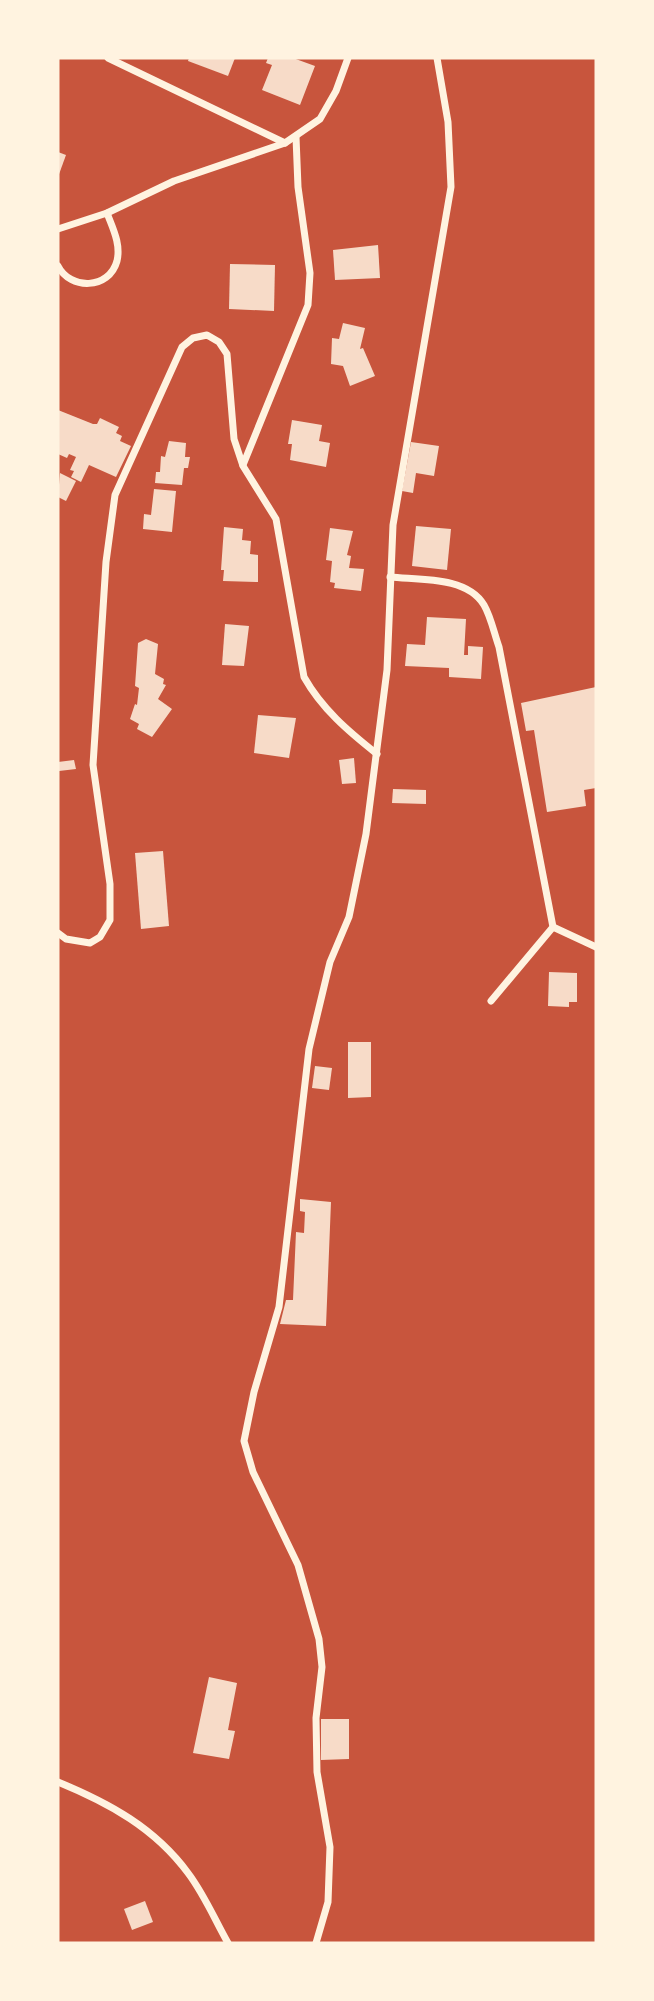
<svg xmlns="http://www.w3.org/2000/svg" width="654" height="2001" viewBox="0 0 654 2001" font-family="Helvetica,sans-serif">
<rect width="100%" height="100%" fill="#c8553d"/>
<g fill="#f7dbc8">
<polygon points="189,58 235,58 228,76 188,61"/>
<polygon points="268,58 293,58 315,66 300,105 262,90 272,65 266,63"/>
<polygon points="58,152 66,155 58,177"/>
<polygon points="378,245 380,278 335,280 333,250"/>
<polygon points="230,264 275,265 274,311 229,309"/>
<polygon points="343,323 365,328 360,349 363,348 375,376 350,386 343,366 331,364 332,338 339,339"/>
<polygon points="58,410 93,424 97,424 100,418 119,427 116,433 122,436 120,441 131,446 116,477 89,465 81,482 71,477 74,471 70,470 76,457 69,454 67,458 58,454"/>
<polygon points="292,420 322,425 319,441 330,443 326,467 290,460 292,444 288,444"/>
<polygon points="169,441 186,443 185,457 190,457 188,468 184,468 182,485 155,483 156,472 160,472 161,456 165,457"/>
<polygon points="411,442 439,446 434,476 416,473 413,493 402,491"/>
<polygon points="60,473 76,481 66,501 58,497"/>
<polygon points="154,489 176,491 172,532 143,529 144,514 151,515"/>
<polygon points="416,526 451,529 447,570 412,566"/>
<polygon points="224,527 243,529 242,540 251,541 250,554 258,555 258,582 223,581 224,570 221,570"/>
<polygon points="330,528 353,531 347,555 351,556 349,568 364,569 361,591 334,588 335,583 330,582 332,561 326,560"/>
<polygon points="427,617 466,619 464,655 468,655 468,646 483,647 481,679 449,677 449,668 405,666 407,644 425,645"/>
<polygon points="225,624 249,626 244,666 222,665"/>
<polygon points="146,639 158,644 155,674 164,679 163,684 166,685 158,699 172,709 152,737 137,729 139,724 130,719 135,704 137,705 139,688 135,686 138,643"/>
<polygon points="596,687 596,788 584,790 586,806 547,812 534,730 526,731 521,703"/>
<polygon points="258,715 296,718 289,758 254,753"/>
<polygon points="354,758 356,783 342,784 339,760"/>
<polygon points="74,760 76,769 59,771 58,762"/>
<polygon points="393,789 426,790 426,804 392,803"/>
<polygon points="163,851 169,926 141,929 135,853"/>
<polygon points="549,972 577,973 577,1002 569,1002 569,1007 548,1006"/>
<polygon points="348,1042 371,1042 371,1097 348,1098"/>
<polygon points="315,1066 332,1068 329,1090 312,1088"/>
<polygon points="300,1199 331,1202 326,1326 280,1324 286,1300 293,1300 296,1232 304,1233 305,1212 300,1211"/>
<polygon points="209,1677 237,1683 228,1730 235,1731 229,1759 193,1753"/>
<polygon points="321,1719 349,1719 349,1759 321,1760"/>
<polygon points="145,1901 153,1922 132,1930 124,1909"/>
</g>
<g fill="none" stroke-linecap="round" stroke-linejoin="round">
<g stroke="#fff3e0" stroke-width="7">
<polyline points="108,58 285,143"/>
<polyline points="58,229 107,213 174,181 285,143 320,119 336,91 348,58"/>
<path d="M58 266C70 290 109 290 117 261 121 244 113 229 107 213"/>
<polyline points="243,465 308,305 310,273 298,187 296,137"/>
<path d="M390 577C419 580 467 576 484 605 491 617 494 633 499 647L553 927 491 1001"/>
<polyline points="553,927 596,947"/>
<path d="M58 933 66 939 90 943 100 937 110 920V884L93 765 106 562 115 495 182 347 193 338 207 335 219 342 227 354 234 439 243 466 276 519 304 677C322 709 348 731 377 754"/>
<path d="M58 1782C109 1803 155 1828 188 1873 204 1894 215 1920 228 1943"/>
<polyline points="316,1943 328,1902 330,1847 317,1772 316,1718 322,1667 319,1639 298,1565 253,1472 244,1441 254,1392 279,1307 309,1049 330,962 349,917 366,834 387,670 393,525 451,187 448,122 437,58"/>
</g>
</g>
<rect width="654" height="2001" fill="none" stroke="#fff3e0" stroke-width="119"/>
</svg>
